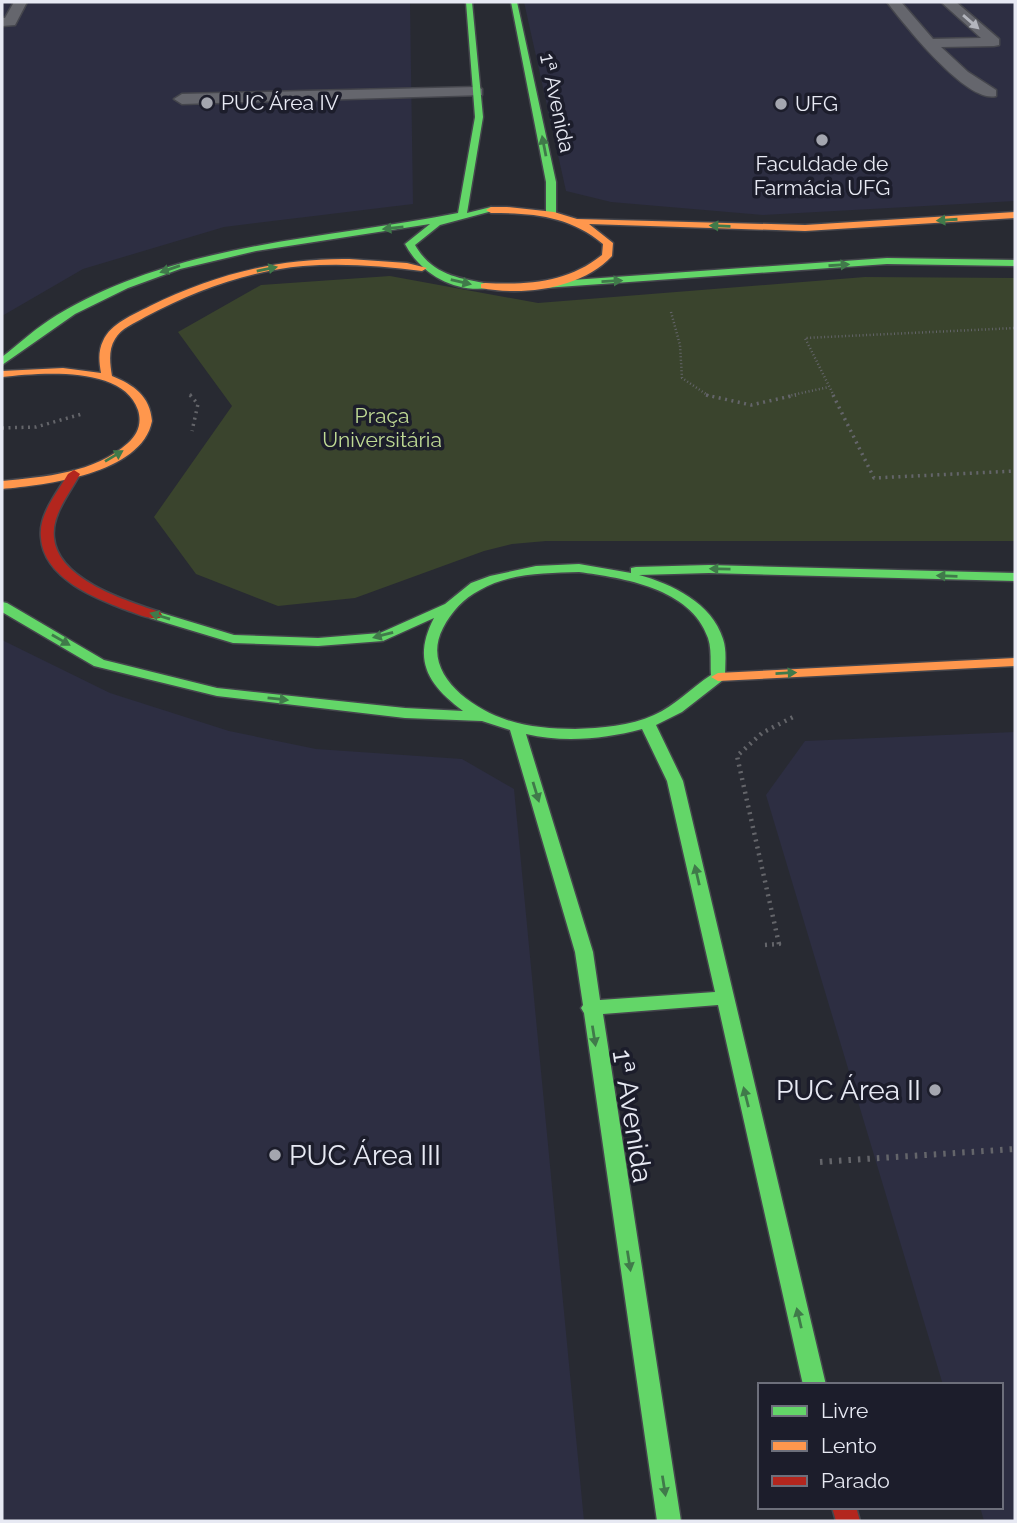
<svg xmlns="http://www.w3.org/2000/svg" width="1017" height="1523" viewBox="0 0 1017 1523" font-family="Raleway,sans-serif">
<rect width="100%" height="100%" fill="#282a32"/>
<g fill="#2d2e42">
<polygon points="2,2 410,2 413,204 224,227 83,269 2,316"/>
<polygon points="524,2 1015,2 1015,201 763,215 611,202 566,191"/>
<polygon points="2,640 110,693 229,731 316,749 462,759 514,789 584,1521 2,1521"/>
<polygon points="1015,732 1015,1521 984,1521 980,1507 1001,1507 1001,1385 943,1385 766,795 805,741"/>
</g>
<polygon fill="#3a442d" points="390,276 538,303 865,277 1015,278 1015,541 546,541 512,544 484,551 355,598 278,606 196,574 154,517 232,406 178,332 261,285"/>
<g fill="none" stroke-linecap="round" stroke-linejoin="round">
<g stroke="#45464d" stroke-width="3">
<g id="lane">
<polygon points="14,2 27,2 15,25 2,26 2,18 5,18"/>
<path d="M887 2H901L933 39 981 38 941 2H956L999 39V45L994 46 941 47 968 72 996 90V96C967 104 904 24 887 2Z"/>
<polygon points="477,87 482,89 482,95 182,104 174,99 182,94"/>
</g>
</g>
<g stroke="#45464d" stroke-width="3">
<g id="fast">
<path d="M466 2H472L483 117 467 213 491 207 496 210 440 225 415 245C432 275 458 278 489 284V288C454 293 421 274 405 244L430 224 256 251 180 269 128 288 75 314 2 365V357C20 343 37 327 57 315 179 242 322 240 458 213L475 117Z"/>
<polygon points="511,2 517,2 556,182 556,213 551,216 546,213 546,182"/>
<polygon points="887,258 1015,260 1015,266 887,264 544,288 539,285 544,282"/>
<path d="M579 564 631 573V568L636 567 709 565 1015 573V581L709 573 639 575C672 584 712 603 723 639 727 651 725 664 725 677L723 680 682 712 656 725 683 781 826 1385H803L718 1005 603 1014 681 1521H657L584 1013 581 1008 583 1005 575 952 510 730 482 721 405 718 217 696 94 666 2 612V602L7 603 104 660 217 688 405 708 463 711C428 685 412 660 434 618L383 641 318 646 233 643 150 618 148 615 155 611 234 635 318 638 380 633 445 604 471 583 490 576 536 566ZM579 572C623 578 691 588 708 638 712 650 710 663 711 675 691 688 675 706 654 715 630 726 601 728 575 729 552 729 528 727 507 720 470 708 420 672 443 628 452 611 463 599 480 590 509 573 546 573 579 572ZM642 729 667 781 715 992 600 1000 593 952 526 734C564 743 605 739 642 729Z"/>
</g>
</g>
<g stroke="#45464d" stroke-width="3">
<g id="slow">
<path d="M507 207 554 212 577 219 805 225 1015 212V218L805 231 589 224 613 243 612 256C581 289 524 296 481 288V284L485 283C528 285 567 283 602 255L603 244C570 216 533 213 491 213L486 210 491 207Z"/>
<path d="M349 259 407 263 427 268 422 271C383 266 343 263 303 266 248 271 194 291 145 317 135 323 121 328 115 339 108 350 110 364 112 376 134 385 150 396 152 421 142 474 45 485 2 489V481C44 477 95 473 128 443 138 434 142 423 138 410 123 365 39 373 2 377V371L63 368 101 373C99 362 98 351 103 341 111 323 133 315 150 306 213 275 278 258 349 259Z"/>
<polygon points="1015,658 1015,666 718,681 711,677 718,673"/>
</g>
</g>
<g stroke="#45464d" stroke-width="3">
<g id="jam">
<path d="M74 470 80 474C70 493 51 515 54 538 58 580 127 601 160 612L162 615 160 618C150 620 138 614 129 611 97 599 44 579 41 538 38 515 57 493 68 474Z"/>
<polygon points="832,1507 856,1507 860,1521 836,1521"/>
</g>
</g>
<g stroke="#64656a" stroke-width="2.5" stroke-dasharray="1 2.5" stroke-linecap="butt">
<polyline points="671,312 680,345 682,378 709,396"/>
<polyline points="190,394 192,396"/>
<polyline points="788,396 829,387"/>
<polyline points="834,396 805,338 1015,328"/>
</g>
<g stroke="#64656a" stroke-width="3.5" stroke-dasharray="2 4.5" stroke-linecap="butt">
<polyline points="190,395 198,404 192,431"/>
<polyline points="706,395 751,405 796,395"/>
<polyline points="833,395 874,478 1015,471"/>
<polyline points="2,428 36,427 82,414"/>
</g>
<polyline stroke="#64656a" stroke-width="4.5" stroke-dasharray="2 5" stroke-linecap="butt" points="765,945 779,944 737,756 762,733 793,717"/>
<polyline stroke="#64656a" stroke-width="6" stroke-dasharray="2.5 7" stroke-linecap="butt" points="820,1162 1015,1149"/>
<use href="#lane" fill="#65666d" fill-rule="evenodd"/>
<use href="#fast" fill="#63d668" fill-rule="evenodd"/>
<use href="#slow" fill="#ff974d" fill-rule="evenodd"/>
<use href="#jam" fill="#b3261e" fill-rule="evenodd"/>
</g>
<defs><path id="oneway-solid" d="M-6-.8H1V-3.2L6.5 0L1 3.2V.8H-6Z" transform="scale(1.75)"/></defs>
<use fill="#b3b5bd" href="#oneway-solid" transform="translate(971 22) rotate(41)"/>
<g fill="#407a4a">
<use href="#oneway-solid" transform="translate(544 146) rotate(-101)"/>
<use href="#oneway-solid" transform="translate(947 220) rotate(176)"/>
<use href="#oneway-solid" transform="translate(720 226) rotate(-178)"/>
<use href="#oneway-solid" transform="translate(393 228) rotate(174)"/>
<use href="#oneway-solid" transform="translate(839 265) rotate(-4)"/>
<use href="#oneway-solid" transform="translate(170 269) rotate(161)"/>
<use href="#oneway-solid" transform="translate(267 269) rotate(-12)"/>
<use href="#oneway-solid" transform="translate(612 281) rotate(-3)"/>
<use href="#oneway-solid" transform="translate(461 282) rotate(13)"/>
<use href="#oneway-solid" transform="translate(114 456) rotate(-31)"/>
<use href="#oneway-solid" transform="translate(720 569) rotate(-179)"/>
<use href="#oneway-solid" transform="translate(947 576) rotate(-178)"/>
<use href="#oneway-solid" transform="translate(160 616) rotate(-163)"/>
<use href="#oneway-solid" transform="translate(383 635) rotate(165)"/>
<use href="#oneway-solid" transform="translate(61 640) rotate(30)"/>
<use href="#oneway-solid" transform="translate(786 673) rotate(-3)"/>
<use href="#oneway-solid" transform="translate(278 699) rotate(6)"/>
<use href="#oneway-solid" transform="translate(536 792) rotate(73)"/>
<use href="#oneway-solid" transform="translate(697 875) rotate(-103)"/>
<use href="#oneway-solid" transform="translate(594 1036) rotate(81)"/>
<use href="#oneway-solid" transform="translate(746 1097) rotate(-104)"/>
<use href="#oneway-solid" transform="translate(629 1261) rotate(81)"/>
<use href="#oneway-solid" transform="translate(799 1318) rotate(-103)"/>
<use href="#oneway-solid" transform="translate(664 1486) rotate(81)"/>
</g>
<g fill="#a4a6af" stroke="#1c1d2b" stroke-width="2.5">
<circle cx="207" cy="103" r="7"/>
<circle cx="781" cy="104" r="7"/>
<circle cx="822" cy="140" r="7"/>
<circle cx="935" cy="1090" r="7"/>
<circle cx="275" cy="1155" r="7"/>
</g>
<g text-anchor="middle" stroke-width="7" stroke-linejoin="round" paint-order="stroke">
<g font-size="21" fill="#e7e9f3" stroke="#1c1d2b" text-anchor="start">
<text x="221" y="110">PUC Área IV</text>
<text x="795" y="111">UFG</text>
<text x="822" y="171" text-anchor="middle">Faculdade de<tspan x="822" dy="24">Farmácia UFG</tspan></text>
</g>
<g font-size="21" fill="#e7e9f3" stroke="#1c1d2b">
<text transform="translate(557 103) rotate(78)" y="7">1ª Avenida</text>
</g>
<g font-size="21" fill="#bfda94" stroke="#1c1d2b">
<text x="382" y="423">Praça<tspan x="382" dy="24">Universitária</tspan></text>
</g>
<g font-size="28" fill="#e7e9f3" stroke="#1c1d2b" text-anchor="end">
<text x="921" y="1100">PUC Área II</text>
<text x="289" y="1165" text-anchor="start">PUC Área III</text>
</g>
<g font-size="28" fill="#e7e9f3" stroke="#1c1d2b">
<text transform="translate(633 1116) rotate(81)" y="10">1ª Avenida</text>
</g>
</g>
<rect width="1017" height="1523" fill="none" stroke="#e7e9f3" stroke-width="7"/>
<rect x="758" y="1383" width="245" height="126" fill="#1c1d2b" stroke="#6d6f7b" stroke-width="2"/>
<rect x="772" y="1406" width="35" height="10" fill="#63d668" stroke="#6d6f7b" stroke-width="2"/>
<text x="821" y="1418" font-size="21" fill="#e7e9f3">Livre</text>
<rect x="772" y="1441" width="35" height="10" fill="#ff974d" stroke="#6d6f7b" stroke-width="2"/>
<text x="821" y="1453" font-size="21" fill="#e7e9f3">Lento</text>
<rect x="772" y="1476" width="35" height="10" fill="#b3261e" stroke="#6d6f7b" stroke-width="2"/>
<text x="821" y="1488" font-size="21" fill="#e7e9f3">Parado</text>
</svg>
